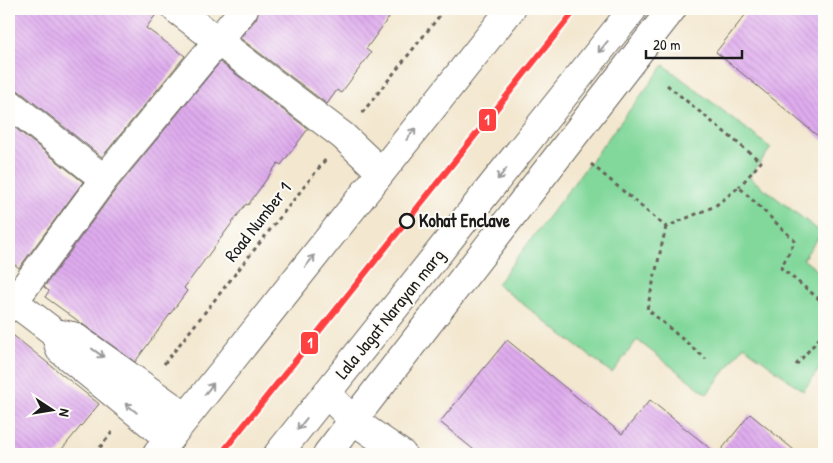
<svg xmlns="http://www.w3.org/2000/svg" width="833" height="463" viewBox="0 0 833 463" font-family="'Patrick Hand',sans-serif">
<defs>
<pattern id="building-back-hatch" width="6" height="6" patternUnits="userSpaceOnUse" patternTransform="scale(1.25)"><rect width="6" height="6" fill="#dfacee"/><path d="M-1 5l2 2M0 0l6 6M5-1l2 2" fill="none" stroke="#bf93cc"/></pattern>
</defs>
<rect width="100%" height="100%" fill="#fdfcf7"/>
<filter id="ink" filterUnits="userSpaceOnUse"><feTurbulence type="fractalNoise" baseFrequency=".02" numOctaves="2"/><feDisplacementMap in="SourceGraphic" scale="10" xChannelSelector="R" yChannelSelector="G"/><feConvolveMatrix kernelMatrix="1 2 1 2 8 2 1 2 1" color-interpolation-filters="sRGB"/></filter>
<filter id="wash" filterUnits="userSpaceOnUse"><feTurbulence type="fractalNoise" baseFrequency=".0096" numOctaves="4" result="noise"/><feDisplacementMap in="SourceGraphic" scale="20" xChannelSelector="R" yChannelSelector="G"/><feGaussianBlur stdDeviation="1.12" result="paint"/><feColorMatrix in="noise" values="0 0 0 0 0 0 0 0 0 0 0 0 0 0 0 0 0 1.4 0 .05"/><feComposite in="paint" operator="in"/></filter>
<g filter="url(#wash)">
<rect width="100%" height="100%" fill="#f3e7cf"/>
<polygon fill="#82d89b" stroke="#4f7a5c" points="664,65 771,148 749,177 822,233 803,259 824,276 824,363 803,391 744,346 707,394 637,340 612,373 497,284"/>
<g id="blocks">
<g fill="url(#building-back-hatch)">
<polygon points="9,9 160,9 146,28 185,56 102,157 19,91 9,88"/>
<polygon points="259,9 395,9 366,49 371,53 341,93 337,90 327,104 240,38 256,19"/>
<polygon points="750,9 824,9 824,141 716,52"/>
<polygon points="220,62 308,129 281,165 278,163 248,205 246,204 184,288 187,291 135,362 45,297 49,291 44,287 116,189"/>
<polygon points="9,123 83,182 19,268 9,260"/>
<polygon points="9,332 99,404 58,454 9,454"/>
<polygon points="507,340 622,434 650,400 717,454 479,454 440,422"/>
<polygon points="750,414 799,454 718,454"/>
</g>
</g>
</g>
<g filter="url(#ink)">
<use href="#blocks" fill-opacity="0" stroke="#67635b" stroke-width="1"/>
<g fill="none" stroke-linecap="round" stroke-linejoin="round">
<g stroke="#67635b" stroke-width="30">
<g id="street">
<polyline points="176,9 343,136 381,172"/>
<polyline points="9,103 104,179"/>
<polyline points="9,298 55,333 73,336 186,417"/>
<polyline points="9,308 104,179 244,9"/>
<polyline points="55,333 60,350 169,439"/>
<polyline points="327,394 354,421 402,454"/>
<polyline points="327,454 672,9"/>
</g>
</g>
<g stroke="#67635b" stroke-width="30">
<g id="secondary">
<polyline points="157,454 511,9"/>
<polyline points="278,454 633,9"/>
</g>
</g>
<g stroke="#67635b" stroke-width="3" stroke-dasharray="4 4" stroke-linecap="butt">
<polyline points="667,85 761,162 739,187"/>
<polyline points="362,113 445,9"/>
<polyline points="591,164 666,227 715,206 739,187 795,241 781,268 824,303"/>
<polyline points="666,227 647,309 706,359"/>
<polyline points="164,364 326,159"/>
<polyline points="796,365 824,333"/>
<polyline points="95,454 113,431"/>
</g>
<use href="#street" stroke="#fff" stroke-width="28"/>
<use href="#secondary" stroke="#fff" stroke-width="28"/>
<g stroke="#fdfcf7" stroke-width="10">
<polyline id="metro-1" points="221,454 576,9"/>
</g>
<use href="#metro-1" stroke="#ff4040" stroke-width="6"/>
</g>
<defs><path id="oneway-shaft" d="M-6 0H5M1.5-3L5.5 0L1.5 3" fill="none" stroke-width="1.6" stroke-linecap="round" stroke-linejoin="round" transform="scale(1.25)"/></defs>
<g stroke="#999">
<use href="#oneway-shaft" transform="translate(603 47) rotate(129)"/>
<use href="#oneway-shaft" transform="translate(411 134) rotate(-52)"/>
<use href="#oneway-shaft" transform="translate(502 174) rotate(129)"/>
<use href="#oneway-shaft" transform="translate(310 261) rotate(-52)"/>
<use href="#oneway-shaft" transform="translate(98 353) rotate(36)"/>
<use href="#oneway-shaft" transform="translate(209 389) rotate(-52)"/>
<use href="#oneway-shaft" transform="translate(131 408) rotate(-141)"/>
<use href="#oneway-shaft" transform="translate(302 424) rotate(129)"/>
</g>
</g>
<circle fill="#fdfcf7" stroke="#1c1c1c" stroke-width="2.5" cx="407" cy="221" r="7"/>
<g text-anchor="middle" stroke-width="4" stroke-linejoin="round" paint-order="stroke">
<g font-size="18" font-weight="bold" fill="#1c1c1c" stroke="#fdfcf7" text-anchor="start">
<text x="419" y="227">Kohat Enclave</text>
</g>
<g font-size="18" fill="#1c1c1c" stroke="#fdfcf7">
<text transform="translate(258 222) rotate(-52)" y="6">Road Number 1</text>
<text transform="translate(390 314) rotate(-51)" y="6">Lala Jagat Narayan marg</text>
</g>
</g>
<g stroke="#fdfcf7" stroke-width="2">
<rect x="478" y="108" width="19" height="24" rx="5" fill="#ff4040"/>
<rect x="300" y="331" width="19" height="24" rx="5" fill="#ff4040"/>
</g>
<g font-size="14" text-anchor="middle" font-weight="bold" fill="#fff">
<text x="487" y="125">1</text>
<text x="310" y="348">1</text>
</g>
<rect width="833" height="463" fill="none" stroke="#fdfcf7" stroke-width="30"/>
<g transform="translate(52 410) rotate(102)" stroke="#fdfcf7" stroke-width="4" paint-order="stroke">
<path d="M0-4L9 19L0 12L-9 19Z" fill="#1c1c1c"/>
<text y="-8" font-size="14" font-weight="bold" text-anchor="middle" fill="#1c1c1c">N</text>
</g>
<path d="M646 50v8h96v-8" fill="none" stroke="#1c1c1c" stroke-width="2.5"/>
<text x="653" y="50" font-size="15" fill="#1c1c1c" stroke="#fdfcf7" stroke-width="4" paint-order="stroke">20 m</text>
</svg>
